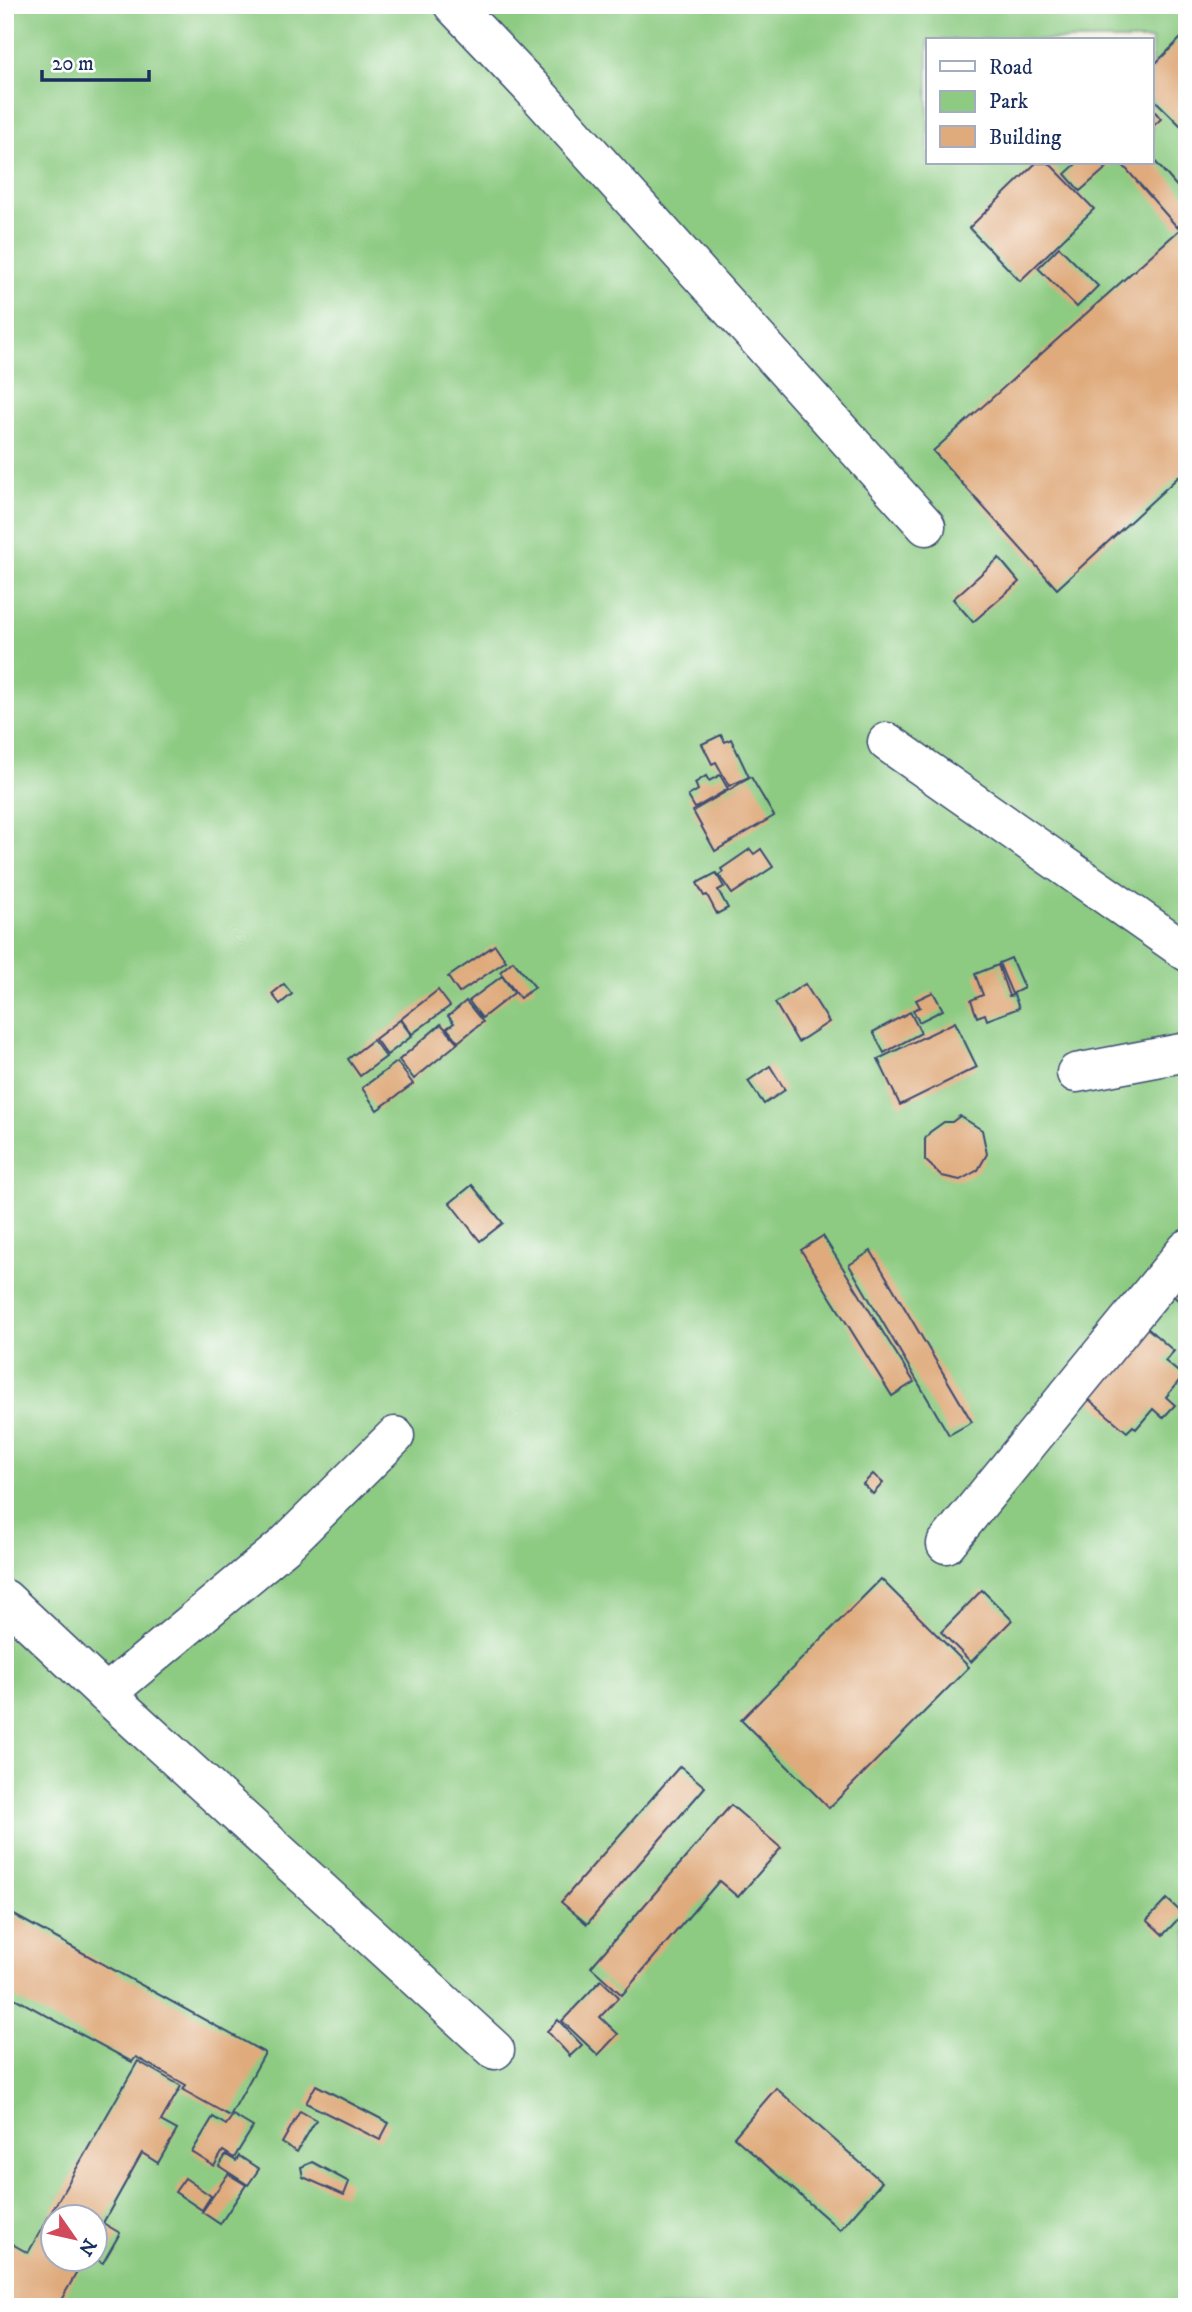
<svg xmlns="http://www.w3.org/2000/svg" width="1192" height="2312" viewBox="0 0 1192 2312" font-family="'IM FELL DW Pica',serif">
<rect width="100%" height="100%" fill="#fff"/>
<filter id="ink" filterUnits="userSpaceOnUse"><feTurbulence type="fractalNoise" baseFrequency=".0143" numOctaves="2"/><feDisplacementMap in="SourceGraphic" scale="14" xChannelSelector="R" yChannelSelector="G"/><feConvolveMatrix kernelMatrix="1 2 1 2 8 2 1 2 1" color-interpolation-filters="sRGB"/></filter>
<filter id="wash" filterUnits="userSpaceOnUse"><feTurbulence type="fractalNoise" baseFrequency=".00686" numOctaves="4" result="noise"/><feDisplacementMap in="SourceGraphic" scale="28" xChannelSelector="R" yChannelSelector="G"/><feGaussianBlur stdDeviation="1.57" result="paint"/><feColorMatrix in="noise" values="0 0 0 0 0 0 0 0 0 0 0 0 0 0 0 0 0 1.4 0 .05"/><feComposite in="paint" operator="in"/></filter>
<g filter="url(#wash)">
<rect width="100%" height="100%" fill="#f3efdc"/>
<path fill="#8dcb82" stroke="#547d70" stroke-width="2" fill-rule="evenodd" d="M5 5H1187V2307H5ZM928 40H1152V163H928ZM52 2218H94V2260H52Z"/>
<g id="blocks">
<g fill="#dfaa7c">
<polygon points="1187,32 1187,122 1182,127 1152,97 1152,67"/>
<polygon points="1152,108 1161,119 1152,127"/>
<polygon points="1152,158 1187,198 1187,218 1177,227 1121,163 1152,163"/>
<polygon points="1036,163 1049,163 1094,209 1020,281 969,228"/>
<polygon points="1077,163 1112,163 1080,191 1065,174"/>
<polygon points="1187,223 1187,469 1057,589 933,451"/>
<polygon points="1059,247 1098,286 1077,307 1038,268"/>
<polygon points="999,558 1019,582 973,622 953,599"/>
<polygon points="721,735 725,742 731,739 749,777 729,786 716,762 712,764 702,744"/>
<polygon points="720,775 728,789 695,808 688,796 698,790 695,783 706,776 709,781"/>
<polygon points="751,777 774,816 715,851 693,811"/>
<polygon points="750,849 754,854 761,849 773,867 732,894 719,875 723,872 721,869"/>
<polygon points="716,873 724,887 718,890 728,908 717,914 707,895 704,896 697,883"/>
<polygon points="495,945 506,961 459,993 448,977"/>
<polygon points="1011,958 1024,988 1012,994 999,963"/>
<polygon points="513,961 535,987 520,998 500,972"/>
<polygon points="998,965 1009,996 1014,995 1019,1008 987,1020 985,1014 977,1017 971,1000 983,995 975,974"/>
<polygon points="502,976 514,993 482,1018 469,1001"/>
<polygon points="284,984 292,994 280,1004 272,994"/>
<polygon points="805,984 829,1022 798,1042 775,1003"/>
<polygon points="438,990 450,1006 412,1034 401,1019"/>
<polygon points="933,992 943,1010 919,1022 913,1010 920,1007 916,1000"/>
<polygon points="466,1001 483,1022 458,1042 447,1028 454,1023 448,1016"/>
<polygon points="910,1012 921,1033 884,1053 873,1032"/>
<polygon points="400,1020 412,1036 387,1055 375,1039"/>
<polygon points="955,1022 977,1067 900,1105 878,1059"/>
<polygon points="441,1024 458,1043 414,1079 399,1060"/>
<polygon points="373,1040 386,1057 360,1076 348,1059"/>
<polygon points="397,1062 413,1084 377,1110 362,1088"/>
<polygon points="770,1066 785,1090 764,1104 748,1081"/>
<polygon points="960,1116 982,1130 987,1154 978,1170 960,1180 942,1176 925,1160 925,1139 930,1132 944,1122 952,1122"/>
<polygon points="472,1185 503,1223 480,1241 450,1203"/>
<polygon points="823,1236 914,1382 892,1396 801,1250"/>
<polygon points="871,1251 972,1422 949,1435 849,1265"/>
<polygon points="1187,1275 1187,1308 1171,1294"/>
<polygon points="1139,1321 1174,1351 1165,1361 1183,1376 1166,1397 1175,1405 1163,1418 1153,1409 1136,1429 1133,1426 1127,1432 1079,1391"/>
<polygon points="873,1474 883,1483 873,1494 863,1484"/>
<polygon points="881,1579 969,1667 829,1808 741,1720"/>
<polygon points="982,1590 1012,1620 971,1662 941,1632"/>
<polygon points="680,1766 705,1787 587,1924 561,1902"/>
<polygon points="731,1805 781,1848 738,1897 719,1881 622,1995 591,1967"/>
<polygon points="1167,1899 1183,1914 1163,1935 1147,1920"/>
<polygon points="5,1910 265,2053 230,2116 183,2090 186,2085 136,2057 132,2062 5,1993"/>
<polygon points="601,1980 619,1997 600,2017 618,2034 598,2055 562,2021"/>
<polygon points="558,2020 582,2045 570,2056 547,2031"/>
<polygon points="138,2061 181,2086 161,2121 177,2130 158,2163 142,2153 103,2223 120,2233 103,2263 94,2258 94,2218 52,2218 52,2260 84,2260 57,2307 18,2307 5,2299 5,2240 28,2253"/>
<polygon points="316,2085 389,2123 380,2140 306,2103"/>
<polygon points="776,2088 882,2182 840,2230 734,2137"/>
<polygon points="300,2111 316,2120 297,2152 282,2143"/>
<polygon points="233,2115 253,2127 234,2158 223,2151 214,2166 192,2152 213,2117 226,2125"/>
<polygon points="226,2155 236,2161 239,2156 259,2169 248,2185 219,2166"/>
<polygon points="312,2162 349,2182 344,2195 303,2177 301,2167"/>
<polygon points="228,2174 246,2185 220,2224 202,2212"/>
<polygon points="185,2178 211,2196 202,2210 175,2192"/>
</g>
</g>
</g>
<g filter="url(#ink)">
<use href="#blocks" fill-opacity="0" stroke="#3b4c71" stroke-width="2"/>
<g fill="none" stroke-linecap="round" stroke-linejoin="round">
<g stroke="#3b4c71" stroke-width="41">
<g id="minor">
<polyline points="453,5 531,87 926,526"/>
<polyline points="887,742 1187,952"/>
<polyline points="1076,1073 1187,1052"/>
<polyline points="946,1544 1187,1249"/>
<polyline points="5,1599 106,1694 495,2050"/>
<polyline points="106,1694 284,1546 395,1436"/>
</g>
</g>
<use href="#minor" stroke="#fff" stroke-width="38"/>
</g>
</g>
<rect width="1192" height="2312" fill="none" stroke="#fff" stroke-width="28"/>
<rect x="926" y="38" width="228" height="126" fill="#ffffff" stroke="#a4acbf" stroke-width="2"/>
<rect x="940" y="61" width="35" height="10" fill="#ffffff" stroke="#a4acbf" stroke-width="2"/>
<text x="989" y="74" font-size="21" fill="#1b2f5e">Road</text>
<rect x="940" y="91" width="35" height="21" fill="#8dcb82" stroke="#a4acbf" stroke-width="2"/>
<text x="989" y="108" font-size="21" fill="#1b2f5e">Park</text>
<rect x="940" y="126" width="35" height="21" fill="#dfaa7c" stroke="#a4acbf" stroke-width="2"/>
<text x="989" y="144" font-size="21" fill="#1b2f5e">Building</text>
<g transform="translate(74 2238) rotate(124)"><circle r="33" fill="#ffffff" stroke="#a4acbf" stroke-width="2"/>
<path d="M0-5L12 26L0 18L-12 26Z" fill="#d1495b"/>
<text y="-10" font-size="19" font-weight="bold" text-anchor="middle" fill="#1b2f5e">N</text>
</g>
<path d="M42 70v10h107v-10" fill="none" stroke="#1b2f5e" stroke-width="3.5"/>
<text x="52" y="70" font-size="21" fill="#1b2f5e" stroke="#ffffff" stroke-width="5" paint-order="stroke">20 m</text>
</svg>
